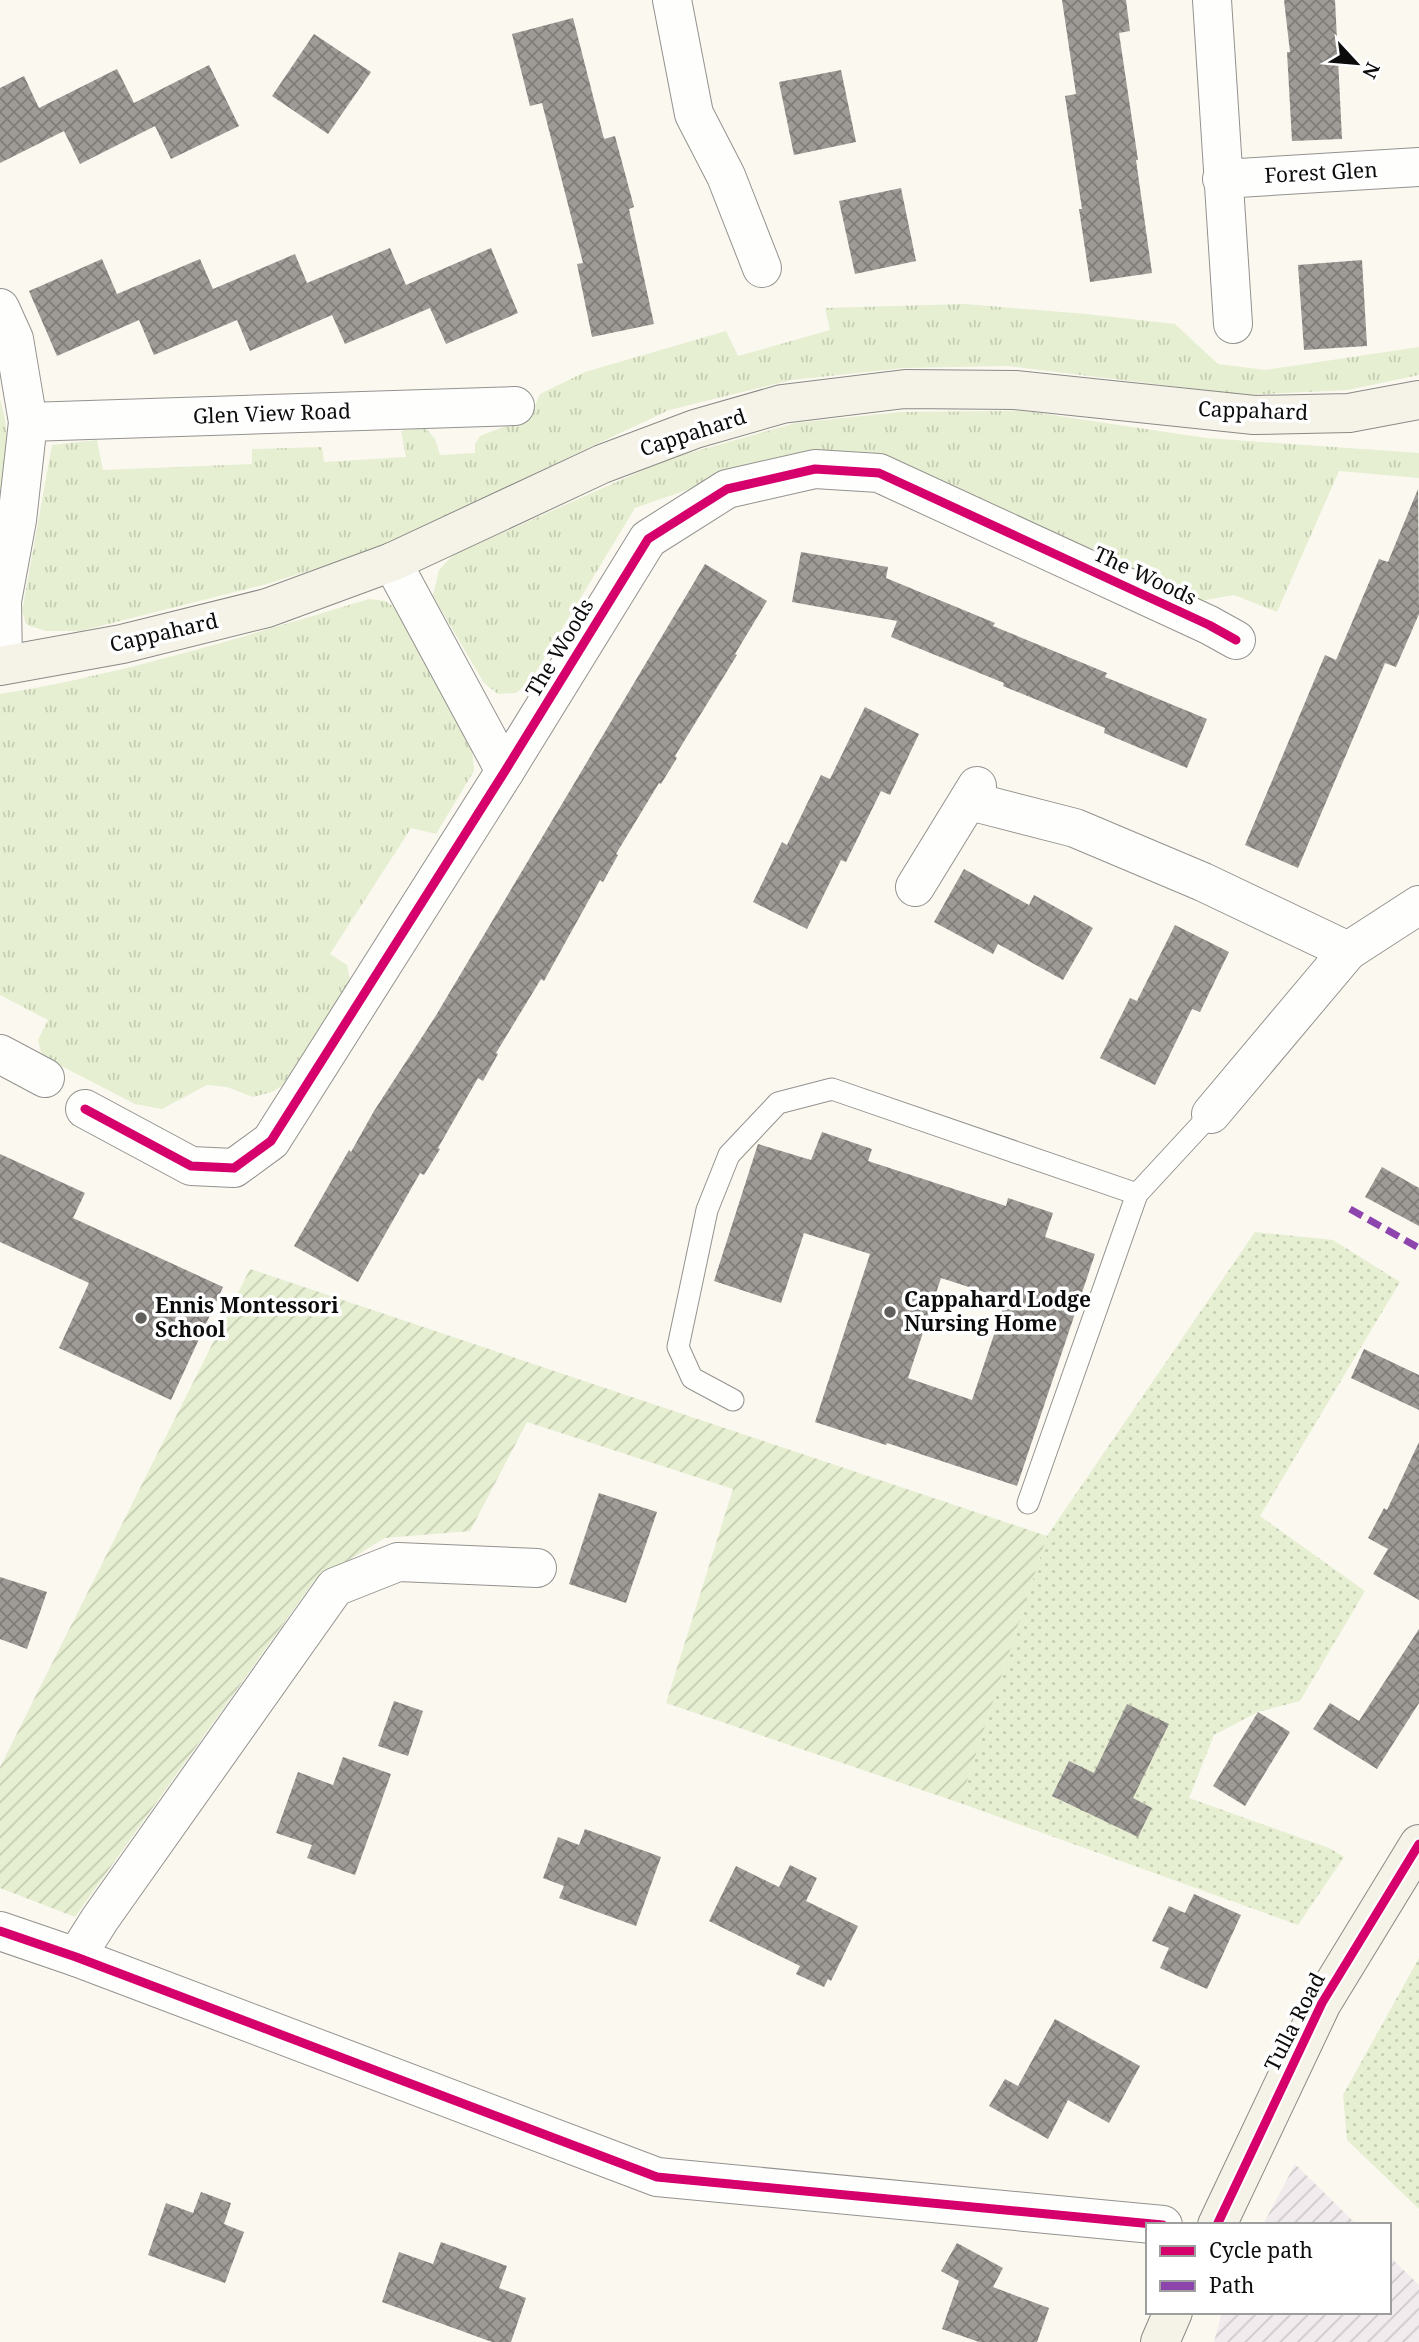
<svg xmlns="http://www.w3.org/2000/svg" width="1419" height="2342" viewBox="0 0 1419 2342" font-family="'Noto Serif',serif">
<defs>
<pattern id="industrial-furrows" width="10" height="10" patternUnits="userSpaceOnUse" patternTransform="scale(1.75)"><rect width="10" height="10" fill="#f1ebed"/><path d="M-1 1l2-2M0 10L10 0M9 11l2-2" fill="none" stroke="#cdc8ca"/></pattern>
<pattern id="grass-dots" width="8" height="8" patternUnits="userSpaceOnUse" patternTransform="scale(1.75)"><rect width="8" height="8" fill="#e6efd1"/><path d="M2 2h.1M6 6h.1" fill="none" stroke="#c4ccb2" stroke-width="1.8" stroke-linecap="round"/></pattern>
<pattern id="park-tufts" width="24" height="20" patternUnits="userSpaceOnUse" patternTransform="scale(1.75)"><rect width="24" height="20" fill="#e6efd1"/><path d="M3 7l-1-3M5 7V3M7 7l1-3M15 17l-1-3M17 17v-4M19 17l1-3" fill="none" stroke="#c4ccb2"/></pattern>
<pattern id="garden-furrows" width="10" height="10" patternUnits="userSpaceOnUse" patternTransform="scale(1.75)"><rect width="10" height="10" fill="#e6efd1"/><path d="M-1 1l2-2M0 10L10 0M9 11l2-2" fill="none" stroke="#c4ccb2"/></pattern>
<pattern id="building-cross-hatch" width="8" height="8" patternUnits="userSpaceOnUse" patternTransform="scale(1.75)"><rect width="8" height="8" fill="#9e9a96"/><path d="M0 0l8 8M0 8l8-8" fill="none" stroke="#7f7c79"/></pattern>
</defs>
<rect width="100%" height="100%" fill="#fbf8f0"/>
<g fill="url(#industrial-furrows)">
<polygon points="1295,2164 1357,2225 1263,2225"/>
<polygon points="1389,2256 1419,2285 1419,2342 1214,2342 1222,2312 1389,2312"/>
</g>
<g fill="url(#grass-dots)">
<polygon points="1255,1232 1333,1240 1400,1282 1260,1516 1365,1591 1300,1701 1258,1712 1214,1735 1189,1798 1329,1848 1344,1857 1298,1925 960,1803 1047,1536"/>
<polygon points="1419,1958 1419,2209 1347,2140 1343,2095"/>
</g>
<g fill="url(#park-tufts)">
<polygon points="965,304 1086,314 1175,324 1218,364 1265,370 1419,347 1419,375 1348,390 1245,395 1008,366 903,368 792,380 669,410 368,552 267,584 80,631 46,631 27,625 22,611 52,445 97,440 103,470 252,464 252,449 322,447 324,462 406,457 401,431 425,427 435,439 440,455 475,453 475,444 480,436 530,417 540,394 585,372 726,331 738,356 830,330 825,308"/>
<path d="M0 399C12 439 10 486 0 526Z"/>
<polygon points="1025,411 1206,438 1419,453 1419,478 1339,471 1277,612 1234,595 1200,601 859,452 756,466 635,508 531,680 516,693 498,694 484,683 433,596 439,570 453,555 668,459 796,423 900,412"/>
<path d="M369 599 385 601 399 610 472 748 474 771 436 834 411 828 330 954 347 965 350 980 283 1085 272 1092 253 1097 227 1087 207 1085 162 1109 135 1104 42 1056 38 1040 48 1020 0 995V694C125 674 248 635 369 599Z"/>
</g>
<polygon fill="url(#garden-furrows)" points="250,1269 1047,1536 960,1803 666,1703 733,1489 527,1422 470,1531 385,1538 314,1581 75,1917 0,1888 0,1767"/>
<g fill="url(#building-cross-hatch)" fill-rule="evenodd">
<polygon points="1062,0 1126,0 1130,31 1119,33 1138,160 1136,160 1152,273 1090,282 1079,209 1082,209 1065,96 1076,94"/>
<polygon points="1284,0 1335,0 1342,139 1292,141 1287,52 1290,52"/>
<polygon points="573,18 604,139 615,136 634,207 629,209 654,324 592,337 577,264 583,263 542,103 530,106 512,34"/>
<polygon points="314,34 371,72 328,134 272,96"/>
<polygon points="209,65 239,126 171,159 155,126 80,164 64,131 0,163 0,88 24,76 39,108 117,69 134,103"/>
<polygon points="841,70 856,142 794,155 779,82"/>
<polygon points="901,188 916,261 855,274 839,201"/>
<polygon points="390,248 406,285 491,248 518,313 446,344 430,308 345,344 332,315 250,351 237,320 154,355 139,320 57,356 29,291 102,259 117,294 200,259 213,289 295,254 307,283"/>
<polygon points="1362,260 1367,346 1304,350 1298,265"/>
<polygon points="1418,489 1419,614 1396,667 1385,663 1298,868 1245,845 1325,655 1336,660 1379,559 1388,562"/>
<polygon points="801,552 888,567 886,578 995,623 993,626 1107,673 1105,677 1207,719 1187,768 1104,733 1105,728 1003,686 1004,683 891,637 897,621 792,602"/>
<polygon points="705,564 767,601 735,654 737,655 675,756 677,758 661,784 659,783 616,854 618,855 603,882 600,880 544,981 541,979 496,1053 498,1054 483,1081 478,1078 438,1148 440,1149 424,1175 420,1173 358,1282 294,1246 349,1150 351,1152 374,1111 435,1017"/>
<polygon points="865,707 919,734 890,795 881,791 846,862 841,860 807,929 753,902 782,842 787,845 821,775 830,779"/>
<polygon points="964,869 1029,905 1034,895 1093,928 1063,980 998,944 993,954 934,922"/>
<polygon points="1175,925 1229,952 1200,1012 1192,1009 1155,1085 1100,1058 1130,998 1137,1001"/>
<path d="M822 1132 872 1149 868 1161 1006 1206 1008 1198 1053 1213 1045 1237 1095 1254 1017 1486 887 1443 886 1445 815 1422 870 1254 804 1233 781 1303 714 1281 758 1144 811 1160ZM941 1278 1006 1299 972 1400 908 1378Z"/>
<polygon points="0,1154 85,1193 73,1218 223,1287 171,1400 59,1348 89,1283 0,1242"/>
<polygon points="1382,1167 1419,1188 1419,1226 1365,1197"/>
<polygon points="1364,1349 1419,1375 1419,1410 1351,1378"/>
<polygon points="1419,1442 1419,1600 1373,1574 1388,1549 1368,1538 1384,1508 1387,1510"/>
<polygon points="599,1493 657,1512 626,1603 569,1584"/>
<polygon points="0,1577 47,1592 27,1649 0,1639"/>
<polygon points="1419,1629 1419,1703 1377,1769 1313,1729 1330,1703 1359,1721"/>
<polygon points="394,1701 423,1711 408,1756 378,1746"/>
<polygon points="1127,1704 1169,1724 1133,1798 1152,1808 1138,1837 1052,1796 1069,1761 1094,1773"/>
<polygon points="1258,1712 1290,1732 1245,1806 1213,1786"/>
<polygon points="343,1757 391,1774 355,1875 307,1858 312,1845 276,1833 298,1772 333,1785"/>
<polygon points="585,1829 661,1857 636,1926 559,1898 564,1886 543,1878 558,1837 579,1845"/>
<polygon points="790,1865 817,1878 806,1901 858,1926 831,1981 828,1979 824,1987 796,1974 800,1966 709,1921 736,1866 779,1887"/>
<polygon points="1194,1894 1241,1915 1207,1989 1160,1968 1169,1948 1152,1941 1169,1906 1185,1913"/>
<polygon points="1055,2019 1140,2066 1109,2123 1068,2100 1048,2139 989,2106 1005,2079 1018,2086"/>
<polygon points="201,2192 231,2203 224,2224 244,2232 225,2283 148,2255 166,2203 193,2213"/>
<polygon points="441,2242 507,2266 499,2288 526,2298 511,2342 492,2342 382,2302 399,2252 433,2264"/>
<polygon points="957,2243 1003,2268 993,2287 1049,2308 1037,2342 979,2342 942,2329 959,2281 941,2271"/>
</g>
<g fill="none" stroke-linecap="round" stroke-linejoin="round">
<g stroke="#94928f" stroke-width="23">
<g id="service">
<polyline points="733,1400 692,1378 678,1347 707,1210 729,1155 778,1103 832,1089 1137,1194"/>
<polyline points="1028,1503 1137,1194 1211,1114"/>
</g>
</g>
<g stroke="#94928f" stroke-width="40">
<g id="minor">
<polyline points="672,0 694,114 726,176 762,268"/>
<polyline points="1212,0 1233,324"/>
<polyline points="1222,179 1419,167"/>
<polyline points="0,308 14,339 28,422 17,520 2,601 3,665"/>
<polyline points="28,422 515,406"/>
<polyline points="392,562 505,771"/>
<polyline points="970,801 1075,828 1203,882 1348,951"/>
<polyline points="915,887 977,786"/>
<polyline points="0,1054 45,1078"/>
<polyline points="85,1109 191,1166 234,1168 271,1141 505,771 648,539 727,489 815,469 879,473 1209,625 1236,640"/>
<polyline points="1211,1114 1348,951 1419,905"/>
<polyline points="0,1931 76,1957 657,2177 1163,2225"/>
<polyline points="76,1957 100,1919 335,1587 398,1562 537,1568"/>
</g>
</g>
<g stroke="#8a8985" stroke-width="40">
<g id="secondary">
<polyline points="0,666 122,644 267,608 392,562 602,464 695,429 782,404 905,389 1015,390 1254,415 1349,413 1419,400"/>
<polyline points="1217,2225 1322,2003 1419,1844"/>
<polyline points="1160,2342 1173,2312"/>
</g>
</g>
<use href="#service" stroke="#fefefd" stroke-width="21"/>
<use href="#minor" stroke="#fefefd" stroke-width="38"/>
<use href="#secondary" stroke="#f5f2e8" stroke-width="38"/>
<polyline stroke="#8e44ad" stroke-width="7" stroke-dasharray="14 7" stroke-linecap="butt" points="1350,1209 1419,1248"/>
<g stroke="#fff" stroke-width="13">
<g id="cycleway">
<polyline points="85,1109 191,1166 234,1168 271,1141 505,771 648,539 727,489 815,469 879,473 1209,625 1236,640"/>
<polyline points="0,1931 76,1957 657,2177 1163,2225"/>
<polyline points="1217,2225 1322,2003 1419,1844"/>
</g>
</g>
<use href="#cycleway" stroke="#d6006c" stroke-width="9"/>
</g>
<g fill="#605f5c" stroke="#fff" stroke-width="2.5">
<circle cx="890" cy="1312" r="7"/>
<circle cx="141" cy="1318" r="7"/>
</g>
<g text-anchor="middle" stroke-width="7" stroke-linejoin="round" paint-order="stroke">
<g font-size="21" fill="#0c0c0c" stroke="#fff">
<text transform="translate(1321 173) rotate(-3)" y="7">Forest Glen</text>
<text transform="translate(1253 411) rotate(2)" y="7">Cappahard</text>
<text transform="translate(272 414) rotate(-2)" y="7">Glen View Road</text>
<text transform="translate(693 433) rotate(-18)" y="7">Cappahard</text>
<text transform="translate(1145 576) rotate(25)" y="7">The Woods</text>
<text transform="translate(164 633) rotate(-13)" y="7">Cappahard</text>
<text transform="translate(560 648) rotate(-59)" y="7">The Woods</text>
<text transform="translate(1295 2022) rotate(-63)" y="7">Tulla Road</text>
</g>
<g font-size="21" font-weight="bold" fill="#0c0c0c" stroke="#fff" text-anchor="start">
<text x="904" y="1307">Cappahard Lodge<tspan x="904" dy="24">Nursing Home</tspan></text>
<text x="155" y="1313">Ennis Montessori<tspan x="155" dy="24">School</tspan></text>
</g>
</g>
<rect x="1146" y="2223" width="245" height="91" fill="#ffffff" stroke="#9e9e9e" stroke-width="2"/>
<rect x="1160" y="2246" width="35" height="10" fill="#d6006c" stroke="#9e9e9e" stroke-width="2"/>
<text x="1209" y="2258" font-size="21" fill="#0c0c0c">Cycle path</text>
<rect x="1160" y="2281" width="35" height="10" fill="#8e44ad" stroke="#9e9e9e" stroke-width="2"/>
<text x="1209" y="2293" font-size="21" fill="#0c0c0c">Path</text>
<g transform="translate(1356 63) rotate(116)" stroke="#ffffff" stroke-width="5" paint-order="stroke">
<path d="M0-5L12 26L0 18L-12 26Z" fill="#0c0c0c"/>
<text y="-10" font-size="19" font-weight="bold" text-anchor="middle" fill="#0c0c0c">N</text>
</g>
</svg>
